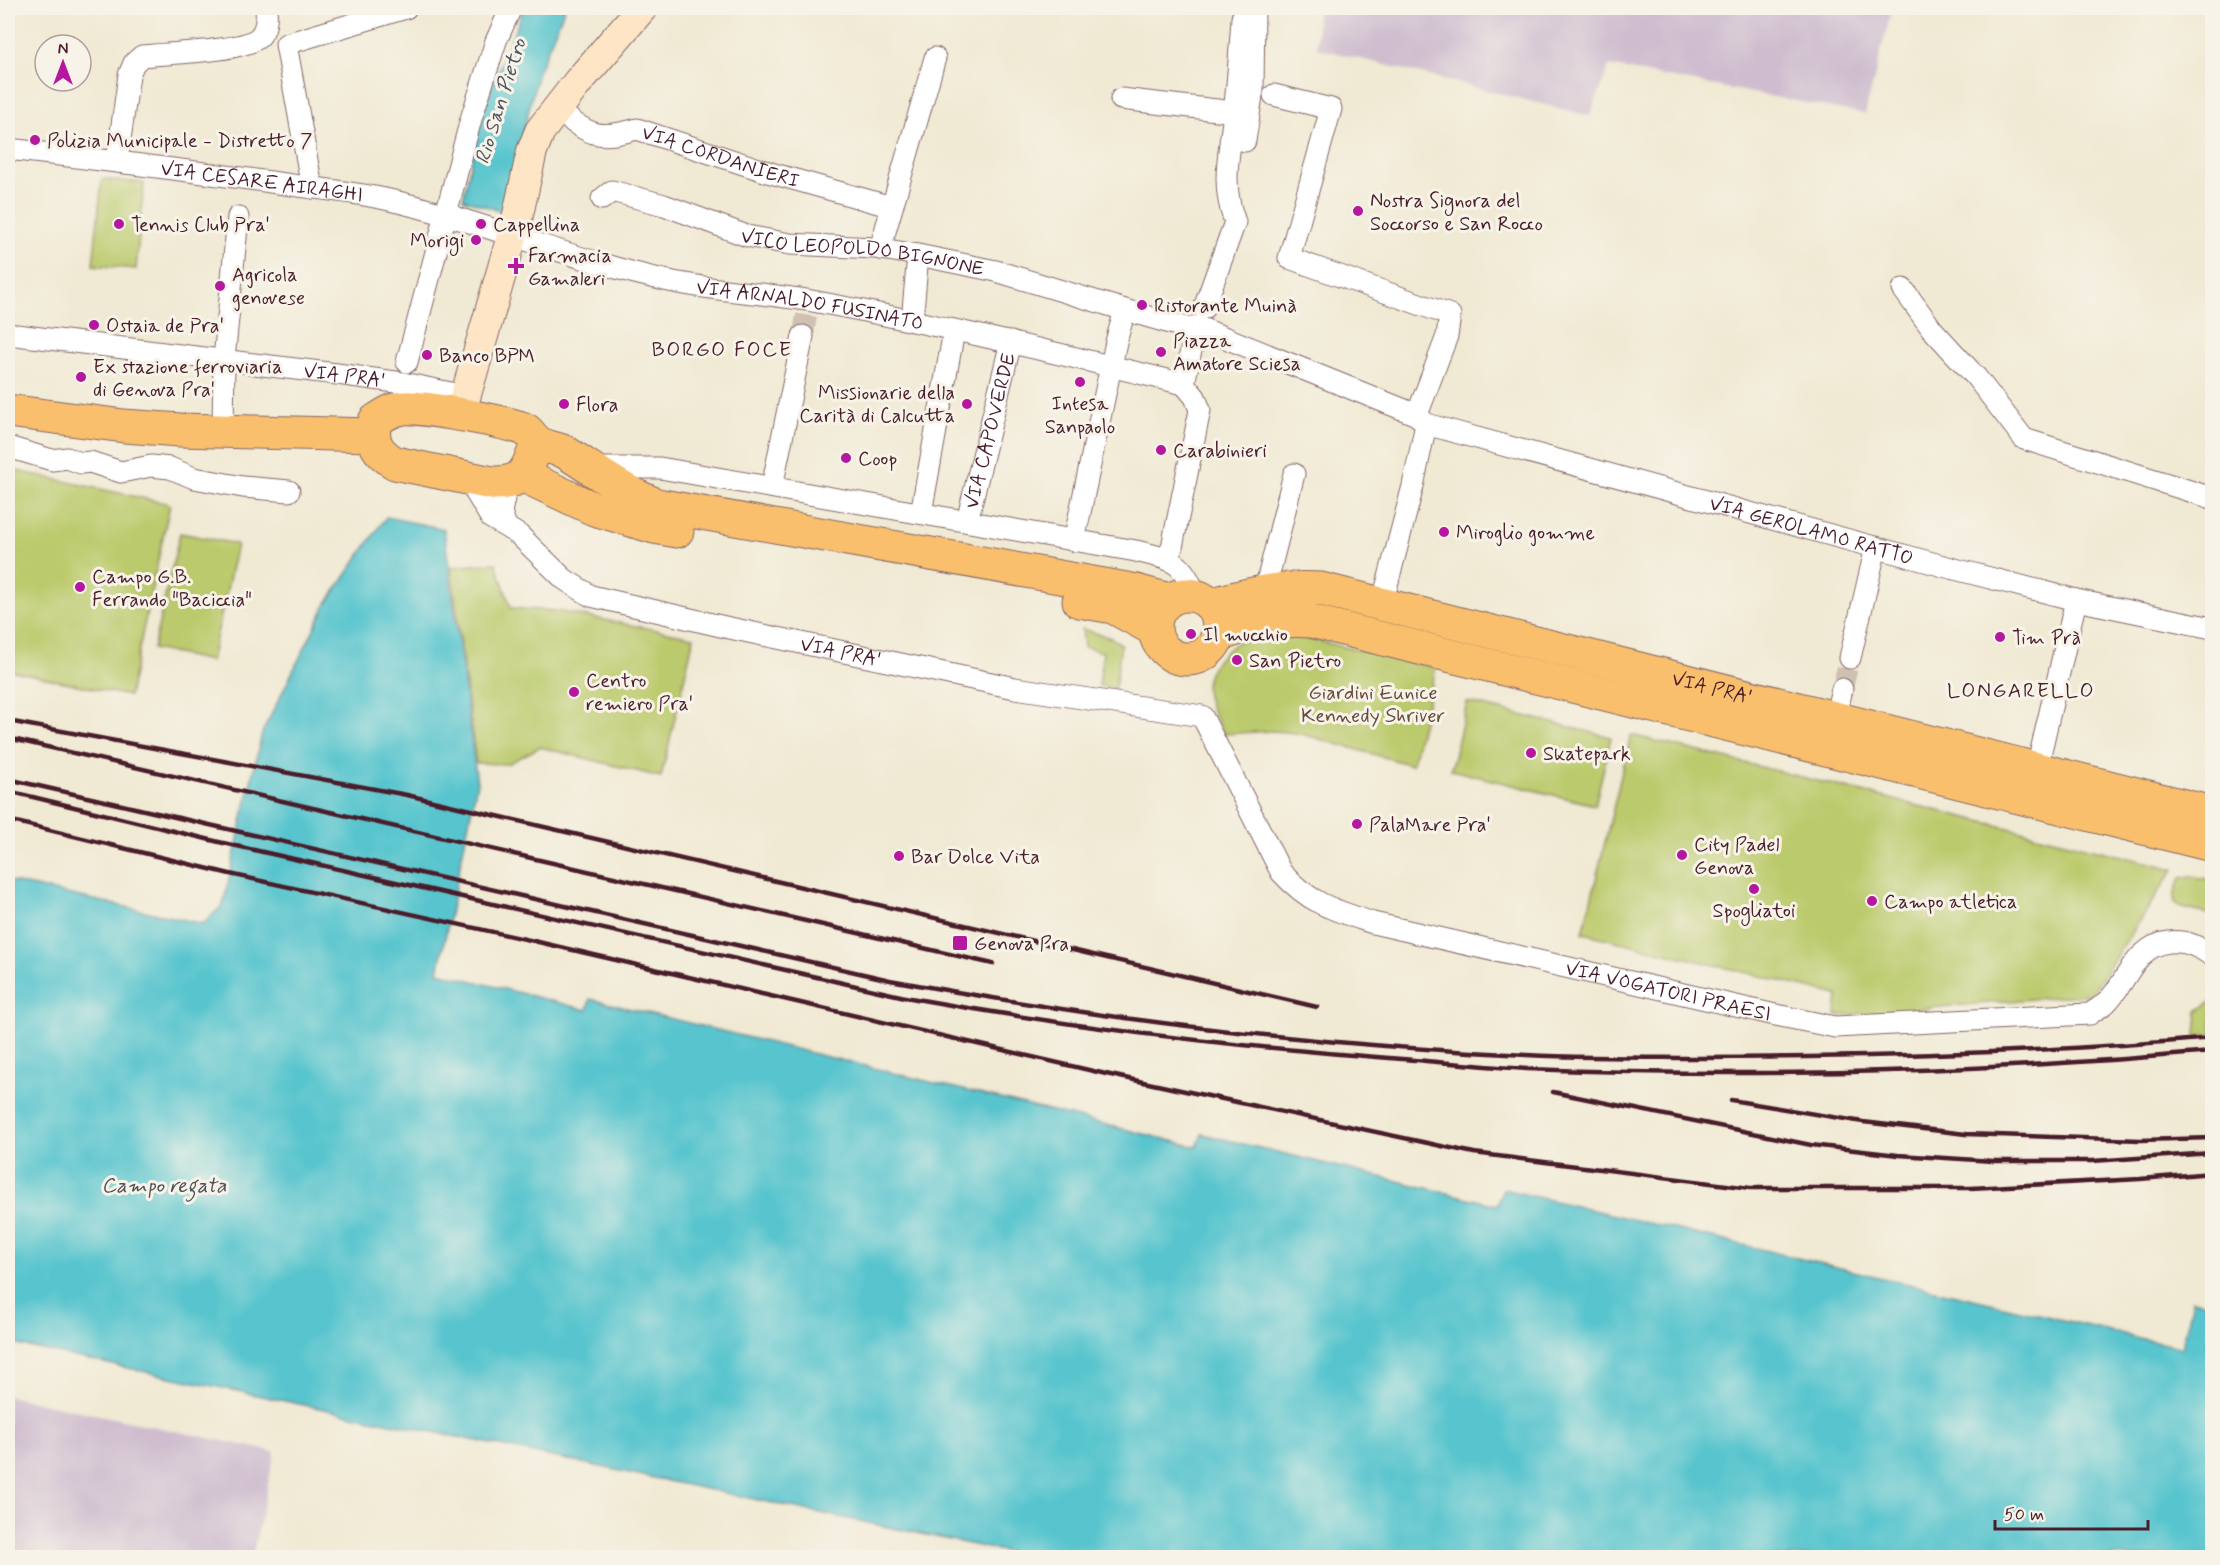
<svg xmlns="http://www.w3.org/2000/svg" width="2220" height="1565" viewBox="0 0 2220 1565" font-family="Mynerve,sans-serif">
<rect width="100%" height="100%" fill="#f7f3e8"/>
<filter id="ink" filterUnits="userSpaceOnUse"><feTurbulence type="fractalNoise" baseFrequency=".0167" numOctaves="2"/><feDisplacementMap in="SourceGraphic" scale="12" xChannelSelector="R" yChannelSelector="G"/><feConvolveMatrix kernelMatrix="1 2 1 2 8 2 1 2 1" color-interpolation-filters="sRGB"/></filter>
<filter id="wash" filterUnits="userSpaceOnUse"><feTurbulence type="fractalNoise" baseFrequency=".008" numOctaves="4" result="noise"/><feDisplacementMap in="SourceGraphic" scale="24" xChannelSelector="R" yChannelSelector="G"/><feGaussianBlur stdDeviation="1.35" result="paint"/><feColorMatrix in="noise" values="0 0 0 0 0 0 0 0 0 0 0 0 0 0 0 0 0 1.4 0 .05"/><feComposite in="paint" operator="in"/></filter>
<g filter="url(#wash)">
<rect width="100%" height="100%" fill="#f0e9d3"/>
<g fill="#cfbdcf">
<polygon points="1317,8 1892,8 1865,114 1609,66 1590,116 1317,48"/>
<polygon points="8,1396 275,1452 252,1557 8,1557"/>
</g>
<g fill="#bbca6c" stroke="#82744c" stroke-width="1.5">
<polygon points="102,179 144,183 136,269 93,265"/>
<polygon points="8,469 170,504 129,696 8,670"/>
<polygon points="180,533 237,544 211,661 153,649"/>
<polygon points="496,563 511,608 557,611 694,637 661,777 540,747 507,764 476,763 451,567"/>
<polygon points="1082,629 1111,638 1121,644 1115,689 1099,686 1103,652 1084,647"/>
<path d="M1292 635 1436 668 1412 765 1298 733 1272 731 1224 734C1208 703 1194 683 1222 655 1228 649 1238 641 1245 639 1260 635 1277 636 1292 635Z"/>
<polygon points="1467,702 1611,737 1595,805 1451,770"/>
<polygon points="1631,735 2174,869 2091,994 1836,1016 1838,995 1583,933"/>
<path d="M2191 876 2212 880V915L2183 908 2175 904C2172 895 2177 887 2181 878Z"/>
<polygon points="2212,1001 2212,1035 2196,1036 2198,1011"/>
</g>
<g fill="#58c5ce" stroke="#51727c" stroke-width="1.5">
<polygon points="524,8 565,8 538,72 504,212 463,199 483,109"/>
<polygon points="386,517 444,529 477,783 438,972 587,1010 590,999 1197,1147 1202,1134 1497,1205 1503,1189 2182,1348 2193,1300 2212,1304 2212,1557 1031,1557 8,1343 8,881 203,924 223,905 262,733 327,603"/>
</g>
</g>
<g filter="url(#ink)">
<g fill="none" stroke-linecap="round" stroke-linejoin="round">
<g stroke="#cfc1b1" stroke-width="21" stroke-dasharray="21 10" stroke-linecap="butt">
<polyline points="803,336 809,301"/>
<polyline points="1842,689 1850,658"/>
</g>
<g stroke="#846666" stroke-width="23">
<g id="street">
<polyline points="1274,95 1331,109 1289,258 1450,315 1447,336 1417,415"/>
<polyline points="1121,99 1234,112"/>
<path id="s1" d="M556 109C589 134 595 141 637 129L771 173 892 207"/>
<polyline points="1245,141 1253,89 1254,8"/>
<path id="s2" d="M8 149C96 159 183 170 271 182 309 188 348 191 385 199 481 220 573 261 669 281 716 291 765 293 812 301 937 324 1061 354 1184 384L1195 397 1200 410 1172 547 1167 559"/>
<path d="M117 161 129 75 134 63 142 56C167 53 240 52 258 38 267 30 267 18 266 8"/>
<polyline points="312,188 286,44 406,8"/>
<path id="s3" d="M602 199 612 191 664 205 747 236 790 244 875 248 918 255 996 271 1125 310"/>
<polyline points="880,249 935,58"/>
<polyline points="1903,289 1932,329 1976,377 2024,439 2212,498"/>
<path d="M1204 308 1235 222C1220 183 1230 152 1234 112 1238 81 1240 49 1242 18"/>
<polyline points="912,321 918,255"/>
<path id="s4" d="M8 334 337 374 403 383 465 396"/>
<polyline points="407,362 471,119 496,41 511,8"/>
<path id="s5" d="M1184 384 1196 326 1417 415 1426 424 1947 567 2076 600 2212 628"/>
<polyline points="223,432 224,359 238,217"/>
<polyline points="8,447 52,460 67,458 81,463 90,462 121,472 151,466 170,468 194,478 243,487 289,491"/>
<path d="M592 468H660L1136 551C1172 560 1182 559 1196 596L1201 598"/>
<path id="s6" d="M467 478 491 518 519 535 564 579 591 596 725 627 1015 688 1202 716 1281 872C1310 904 1334 910 1373 923L1771 1014 1835 1027 2090 1014C2095 1010 2101 1007 2106 1003 2127 983 2134 946 2169 942 2185 940 2199 946 2212 956"/>
<polyline points="772,487 803,336"/>
<polyline points="921,513 954,331"/>
<path id="s7" d="M967 521 1011 342"/>
<polyline points="506,526 501,512 507,484"/>
<polyline points="1074,541 1116,342 1125,310 1194,330"/>
<polyline points="1265,590 1294,474"/>
<polyline points="1382,604 1413,486 1426,424"/>
<polyline points="1850,658 1876,547"/>
<polyline points="1835,718 1842,689"/>
<polyline points="2037,768 2076,600"/>
</g>
</g>
<g stroke="#846666" stroke-width="32">
<polyline id="secondary" points="460,415 517,219 532,151 540,131 578,82 642,8"/>
</g>
<g stroke="#846666" stroke-width="35">
<g id="primary">
<polyline points="8,411 124,426 180,430 372,435"/>
<path d="M538 443C526 469 526 484 492 483L395 463C378 453 370 442 375 421 384 415 392 409 404 408 418 406 516 423 526 430 531 434 534 440 539 443 547 448 557 448 565 452 596 471 623 492 657 505L1132 590 1169 600"/>
<polyline points="522,475 594,509 654,527 677,531"/>
<circle cx="1187" cy="627" r="32"/>
<polyline points="1079,601 1113,607 1155,630"/>
<path id="s8" d="M1210 605C1248 594 1282 586 1321 589L2212 813"/>
<path d="M1217 636C1248 623 1277 619 1311 621L2212 845"/>
</g>
</g>
<use href="#street" stroke="#fff" stroke-width="21"/>
<use href="#secondary" stroke="#fde5c5" stroke-width="30"/>
<use href="#primary" stroke="#f9bf6d" stroke-width="33"/>
<g stroke="#4a1f2b" stroke-width="4.5">
<polyline points="8,721 407,795 1317,1007"/>
<polyline points="8,738 993,964"/>
<path d="M8 779 890 980C1099 1019 1312 1045 1526 1055 1619 1059 1712 1058 1806 1057 1942 1055 2077 1050 2212 1038"/>
<path d="M8 791 219 842 905 997C1069 1027 1235 1047 1402 1059 1443 1062 1485 1067 1527 1069 1755 1078 1985 1072 2212 1052"/>
<polyline points="8,820 230,874 534,941 1106,1074 1474,1153 1750,1188 1971,1188 2140,1179 2212,1173"/>
<polyline points="1553,1092 1811,1145 1898,1155 1993,1161 2092,1161 2212,1153"/>
<polyline points="1731,1100 1863,1122 1966,1134 2140,1140 2212,1138"/>
</g>
</g>
</g>
<g fill="#b5179e" stroke="#f7f3e8" stroke-width="2">
<circle cx="35" cy="140" r="6"/>
<circle cx="1358" cy="211" r="6"/>
<circle cx="119" cy="224" r="6"/>
<circle cx="481" cy="224" r="6"/>
<circle cx="476" cy="240" r="6"/>
<path d="M513 257h6v6h6v6h-6v6h-6v-6h-6v-6h6z"/>
<circle cx="220" cy="286" r="6"/>
<circle cx="1142" cy="305" r="6"/>
<circle cx="94" cy="325" r="6"/>
<circle cx="1161" cy="352" r="6"/>
<circle cx="427" cy="355" r="6"/>
<circle cx="81" cy="377" r="6"/>
<circle cx="1080" cy="382" r="6"/>
<circle cx="564" cy="404" r="6"/>
<circle cx="967" cy="404" r="6"/>
<circle cx="1161" cy="450" r="6"/>
<circle cx="846" cy="458" r="6"/>
<circle cx="1444" cy="532" r="6"/>
<circle cx="80" cy="587" r="6"/>
<circle cx="1191" cy="634" r="6"/>
<circle cx="2000" cy="637" r="6"/>
<circle cx="1237" cy="660" r="6"/>
<circle cx="574" cy="692" r="6"/>
<circle cx="1531" cy="753" r="6"/>
<circle cx="1357" cy="824" r="6"/>
<circle cx="1682" cy="855" r="6"/>
<circle cx="899" cy="856" r="6"/>
<circle cx="1754" cy="889" r="6"/>
<circle cx="1872" cy="901" r="6"/>
<rect x="952" y="935" width="16" height="16" rx="3"/>
</g>
<g text-anchor="middle" stroke-width="6" stroke-linejoin="round" paint-order="stroke">
<g font-size="20" fill="#4a1f2b" stroke="#f7f3e8" text-anchor="start">
<text x="47" y="147">Polizia Municipale - Distretto 7</text>
<text x="1370" y="207">Nostra Signora del<tspan x="1370" dy="23">Soccorso e San Rocco</tspan></text>
<text x="131" y="231">Tennis Club Pra'</text>
<text x="493" y="231">Cappellina</text>
<text x="464" y="247" text-anchor="end">Morigi</text>
<text x="528" y="262">Farmacia<tspan x="528" dy="23">Gamaleri</tspan></text>
<text x="232" y="281">Agricola<tspan x="232" dy="23">genovese</tspan></text>
<text x="1154" y="312">Ristorante Muinà</text>
<text x="106" y="332">Ostaia de Pra'</text>
<text x="1173" y="347">Piazza<tspan x="1173" dy="23">Amatore Sciesa</tspan></text>
<text x="439" y="362">Banco BPM</text>
<text x="93" y="373">Ex stazione ferroviaria<tspan x="93" dy="23">di Genova Pra'</tspan></text>
<text x="955" y="399" text-anchor="end">Missionarie della<tspan x="955" dy="23">Carità di Calcutta</tspan></text>
<text x="1080" y="410" text-anchor="middle">Intesa<tspan x="1080" dy="23">Sanpaolo</tspan></text>
<text x="576" y="411">Flora</text>
<text x="1173" y="457">Carabinieri</text>
<text x="858" y="465">Coop</text>
<text x="1456" y="539">Miroglio gomme</text>
<text x="92" y="583">Campo G.B.<tspan x="92" dy="23">Ferrando "Baciccia"</tspan></text>
<text x="1203" y="641">Il mucchio</text>
<text x="2012" y="644">Tim Prà</text>
<text x="1249" y="667">San Pietro</text>
<text x="586" y="687">Centro<tspan x="586" dy="23">remiero Pra'</tspan></text>
<text x="1543" y="760">Skatepark</text>
<text x="1369" y="831">PalaMare Pra'</text>
<text x="1694" y="851">City Padel<tspan x="1694" dy="23">Genova</tspan></text>
<text x="911" y="863">Bar Dolce Vita</text>
<text x="1884" y="908">Campo atletica</text>
<text x="1754" y="917" text-anchor="middle">Spogliatoi</text>
<text x="974" y="950">Genova Pra</text>
</g>
<g font-size="20" fill="#4a1f2b" stroke="#f7f3e8">
<text dy="7" stroke="none"><textPath href="#s1" startOffset="177">VIA CORDANIERI</textPath></text>
<text dy="7" stroke="none"><textPath href="#s2" startOffset="256">VIA CESARE AIRAGHI</textPath></text>
<text dy="7" stroke="none"><textPath href="#s3" startOffset="272">VICO LEOPOLDO BIGNONE</textPath></text>
<text dy="7" stroke="none"><textPath href="#s2" startOffset="819">VIA ARNALDO FUSINATO</textPath></text>
<text dy="7" stroke="none"><textPath href="#s4" startOffset="339">VIA PRA'</textPath></text>
<text dy="7" stroke="none"><textPath href="#s7" startOffset="93">VIA CAPOVERDE</textPath></text>
<text dy="7" stroke="none"><textPath href="#s5" startOffset="710">VIA GEROLAMO RATTO</textPath></text>
<text dy="7" stroke="none"><textPath href="#s6" startOffset="430">VIA PRA'</textPath></text>
<text dy="7" stroke="none"><textPath href="#s8" startOffset="516">VIA PRA'</textPath></text>
<text dy="7" stroke="none"><textPath href="#s6" startOffset="1382">VIA VOGATORI PRAESI</textPath></text>
</g>
<g font-size="20" fill="#664a3b" stroke="#f7f3e8">
<text x="1373" y="699">Giardini Eunice<tspan x="1373" dy="23">Kennedy Shriver</tspan></text>
</g>
<g font-size="21" font-style="italic" fill="#4e515c" stroke="#f7f3e8">
<text transform="translate(500 101) rotate(-73)" y="7">Rio San Pietro</text>
<text x="164" y="1192">Campo regata</text>
</g>
<g font-size="21" letter-spacing="1.5" fill="#4a1f2b" stroke="#f7f3e8">
<text x="722" y="356">BORGO FOCE</text>
<text x="2021" y="697">LONGARELLO</text>
</g>
</g>
<rect width="2220" height="1565" fill="none" stroke="#f7f3e8" stroke-width="30"/>
<g transform="translate(63 63)"><circle r="28" fill="#f7f3e8" stroke="#b29e9c" stroke-width="1.5"/>
<path d="M0-4.5L10 22L0 15L-10 22Z" fill="#b5179e"/>
<text y="-9" font-size="16" font-weight="bold" text-anchor="middle" fill="#4a1f2b">N</text>
</g>
<path d="M1995 1520v9h153v-9" fill="none" stroke="#4a1f2b" stroke-width="3"/>
<text x="2004" y="1520" font-size="18" fill="#4a1f2b" stroke="#f7f3e8" stroke-width="4.5" paint-order="stroke">50 m</text>
</svg>
